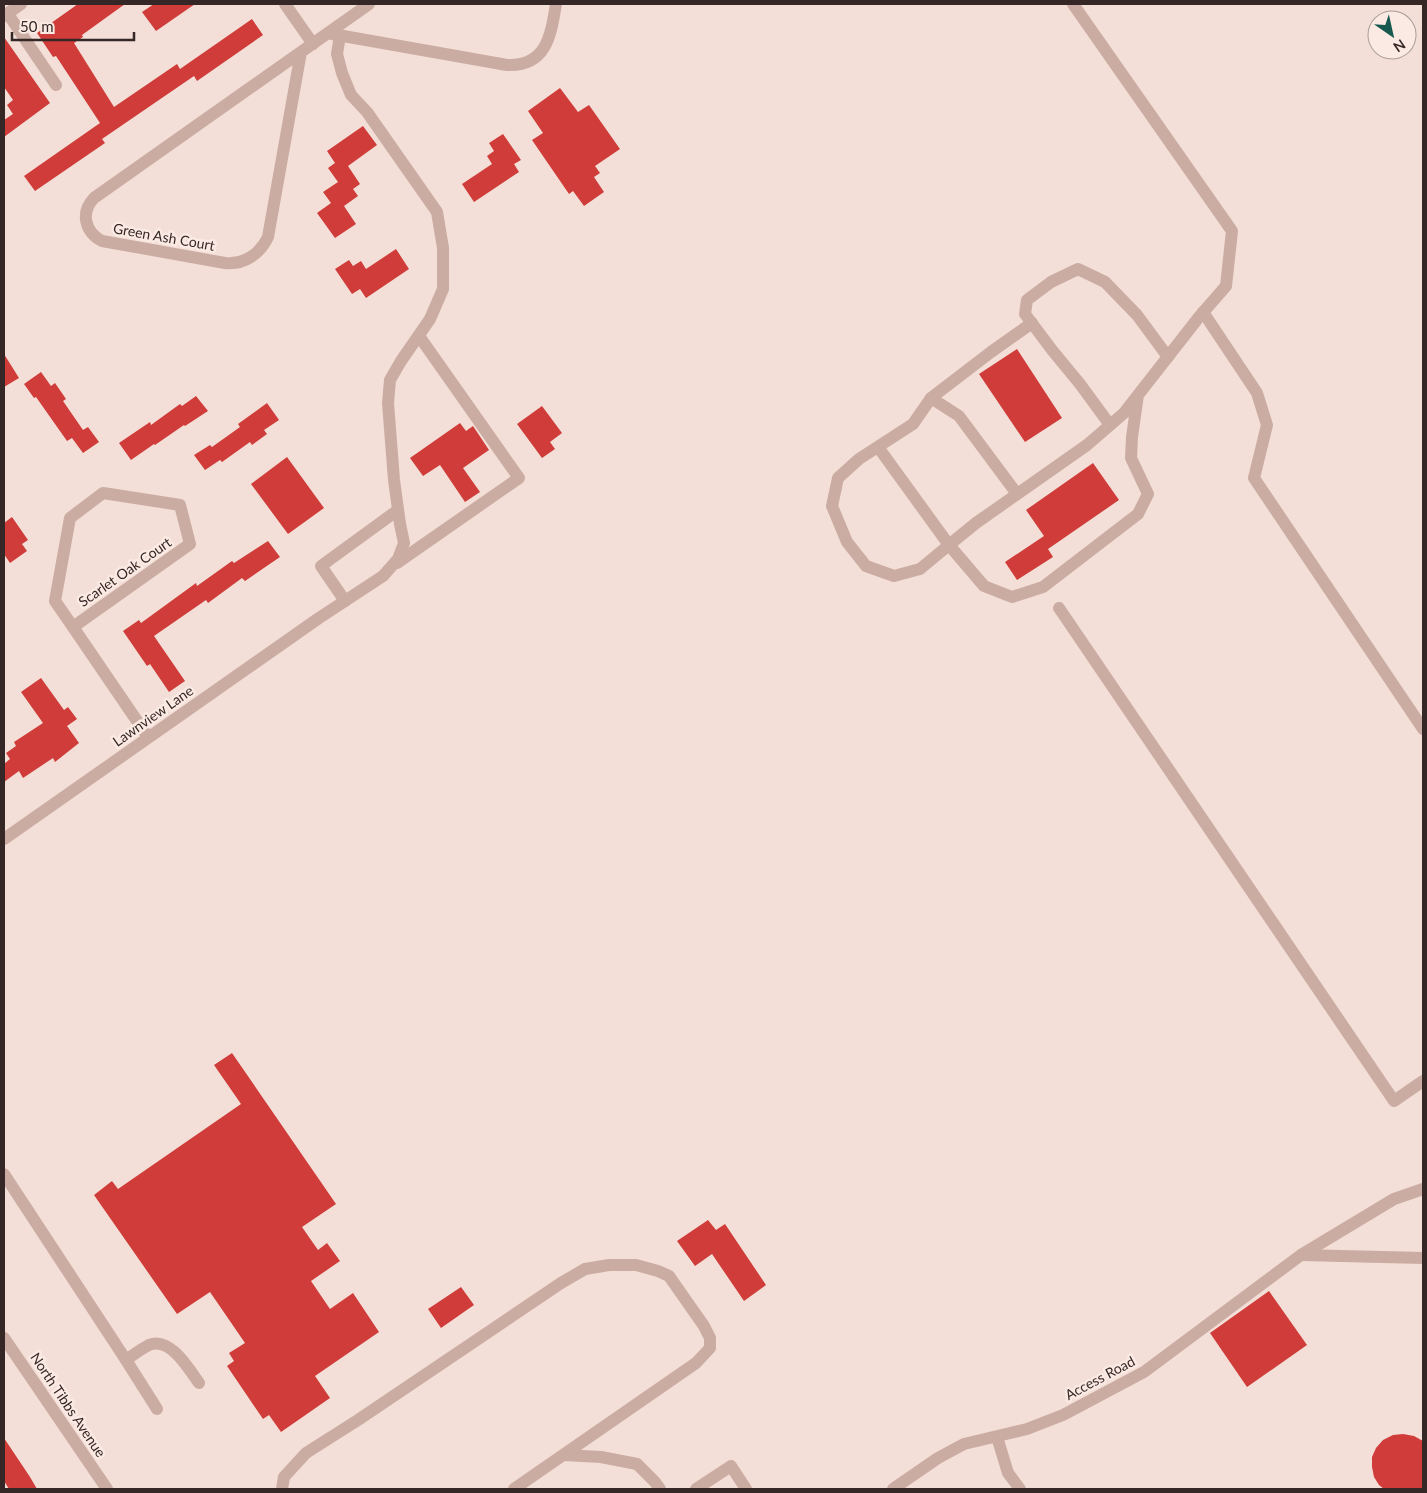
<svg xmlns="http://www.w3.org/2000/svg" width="1427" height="1493" viewBox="0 0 1427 1493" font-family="Lato,sans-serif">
<rect width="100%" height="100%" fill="#f3dfd7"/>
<g fill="#cf3c39">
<polygon points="78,4 125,4 82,35 83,37 74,43 114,107 177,64 180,69 252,19 263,35 197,81 194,76 102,139 105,143 35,191 24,176 100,123 56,56 53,57 37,33"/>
<polygon points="154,4 195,4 156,31 142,12"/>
<polygon points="4,37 50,103 4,137 4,120 13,114 7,105 13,100 4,87"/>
<polygon points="560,88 578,112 589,105 620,149 595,166 600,173 594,177 604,192 584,206 573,191 569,194 532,140 543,133 528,111"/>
<polygon points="363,126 377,145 348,166 360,184 353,189 358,196 344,206 356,224 335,238 317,213 331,203 323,192 338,182 328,168 335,163 327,151"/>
<polygon points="503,134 521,160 514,164 519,172 474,202 462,184 492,164 487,156 494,151 489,143"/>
<polygon points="396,249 409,269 366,298 360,289 352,294 335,269 349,260 353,266 361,261 366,269"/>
<polygon points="1017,349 1062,418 1025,442 979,374"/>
<polygon points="4,354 19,378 4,387"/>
<polygon points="41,372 51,386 55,383 66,399 63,401 83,430 88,427 99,442 83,453 72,438 67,441 36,397 34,398 24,384"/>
<polygon points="196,396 208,411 185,426 184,425 155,445 154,444 131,460 119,443 150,422 151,425 180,404 182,406"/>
<polygon points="267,403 279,420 264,430 267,434 252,445 250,442 222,462 220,460 205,470 194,455 210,445 212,447 240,427 238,424"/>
<polygon points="542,406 562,433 550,442 555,449 542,458 517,424"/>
<polygon points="460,423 466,431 473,426 489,450 463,468 480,492 465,502 440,465 423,476 410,458"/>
<polygon points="287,457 324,508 288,534 251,484"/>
<polygon points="1093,463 1119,500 1048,549 1053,557 1017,580 1005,562 1044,536 1026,510"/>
<polygon points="12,517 28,540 22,544 27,551 10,563 4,554 4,523"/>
<polygon points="268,541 280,557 245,581 242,578 208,603 206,600 154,636 185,681 169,692 150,664 147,666 123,631 139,620 141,623 196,583 197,586 232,561 234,563"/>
<polygon points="41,678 64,710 68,707 77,719 67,726 79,743 55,762 53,758 23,778 19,771 4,782 4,764 10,759 6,753 16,746 14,742 43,723 21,692"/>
<polygon points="232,1053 336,1204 302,1227 318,1250 327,1243 340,1261 311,1281 330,1309 353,1293 379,1332 315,1376 330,1398 281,1432 269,1415 263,1419 227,1366 234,1361 229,1353 245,1343 210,1292 177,1314 94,1195 112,1181 118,1189 241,1104 214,1065"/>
<polygon points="708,1220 716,1230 725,1224 766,1285 744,1301 712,1254 695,1266 677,1241"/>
<polygon points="461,1287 474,1305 441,1328 428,1309"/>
<polygon points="1269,1291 1307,1345 1247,1387 1210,1333"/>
<polygon points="1403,1434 1414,1436 1423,1441 1423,1489 1384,1489 1379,1485 1374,1477 1372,1467 1372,1457 1376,1448 1383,1440 1393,1435"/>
<polygon points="4,1438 30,1477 37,1489 9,1489 4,1481"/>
</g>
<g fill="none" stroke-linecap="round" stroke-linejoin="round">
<g stroke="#cbaca2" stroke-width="12">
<polyline points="285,4 313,44"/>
<polyline points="1073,4 1232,231 1226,286 1199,317 1124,413 1087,445 976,523 949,545 984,586 1012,597 1043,587 1138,514 1148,494 1131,458 1132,437 1138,395"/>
<polyline points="8,14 56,85"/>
<polyline points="4,16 21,4"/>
<path d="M332 34 507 65C547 67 551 34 556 4"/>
<path d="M301 52 268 237C260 254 244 265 225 263L102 241C85 232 80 213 94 198L369 4"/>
<polyline points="1203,312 1257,393 1267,425 1254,478 1423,729"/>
<polyline points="931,398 959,416 1017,494"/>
<polyline points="1110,425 1080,384 1052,350 1025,314 1027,300 1051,282 1078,269 1105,282 1137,315 1168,357"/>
<polyline points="878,447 949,545 920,569 894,576 866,566 847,542 832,506 838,478 859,459 913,424 931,398 991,352 1032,323"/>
<polygon points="103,493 180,505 190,544 73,627 55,601 70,518"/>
<polyline points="397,563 519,478 419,336"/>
<polyline points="345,601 321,566 398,510"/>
<polyline points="1059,608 1394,1101 1423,1081"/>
<polyline points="73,627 148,737"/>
<polyline points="4,839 319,618 383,576 398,559 404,543 400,524 394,480 388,403 390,380 401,361 430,319 443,289 443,248 437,212 367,112 351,95 342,73 337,54 340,35"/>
<polyline points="4,1174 126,1360"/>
<polyline points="1301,1255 1423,1258"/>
<polyline points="4,1338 107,1489"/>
<path d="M157 1409 126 1360C133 1355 141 1349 149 1345 170 1336 189 1369 199 1383"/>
<polyline points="997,1437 1008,1473 1020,1489"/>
<polyline points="564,1455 601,1457 637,1464 655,1482 660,1489"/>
<polyline points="282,1489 284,1477 306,1453 358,1420 561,1283 585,1269 609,1265 636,1265 658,1271 669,1276 704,1326 710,1338 710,1348 696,1363 514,1489"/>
<polyline points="696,1489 731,1466 746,1489"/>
<polyline points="893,1489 938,1458 964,1444 1027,1429 1063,1415 1144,1372 1301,1255 1394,1199 1423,1189"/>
</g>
</g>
<g text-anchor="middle" stroke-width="5" stroke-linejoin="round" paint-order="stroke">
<g font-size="14" fill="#352725" stroke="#faeae3">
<text transform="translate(164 237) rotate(10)" y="5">Green Ash Court</text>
<text transform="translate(125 572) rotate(-35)" y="5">Scarlet Oak Court</text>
<text transform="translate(153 716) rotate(-35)" y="5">Lawnview Lane</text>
<text transform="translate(1100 1378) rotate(-28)" y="5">Access Road</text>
<text transform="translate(68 1405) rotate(56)" y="5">North Tibbs Avenue</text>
</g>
</g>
<rect width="1427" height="1493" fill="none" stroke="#352725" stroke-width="10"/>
<g transform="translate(1392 35) rotate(146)"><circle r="24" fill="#faeae3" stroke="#ab9c97"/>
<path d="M0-4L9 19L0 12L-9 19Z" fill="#18594f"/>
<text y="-8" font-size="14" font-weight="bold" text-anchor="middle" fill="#352725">N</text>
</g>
<path d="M12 32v8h122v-8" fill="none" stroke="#352725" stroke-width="2.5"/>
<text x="20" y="32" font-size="15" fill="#352725" stroke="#faeae3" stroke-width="4" paint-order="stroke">50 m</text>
</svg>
